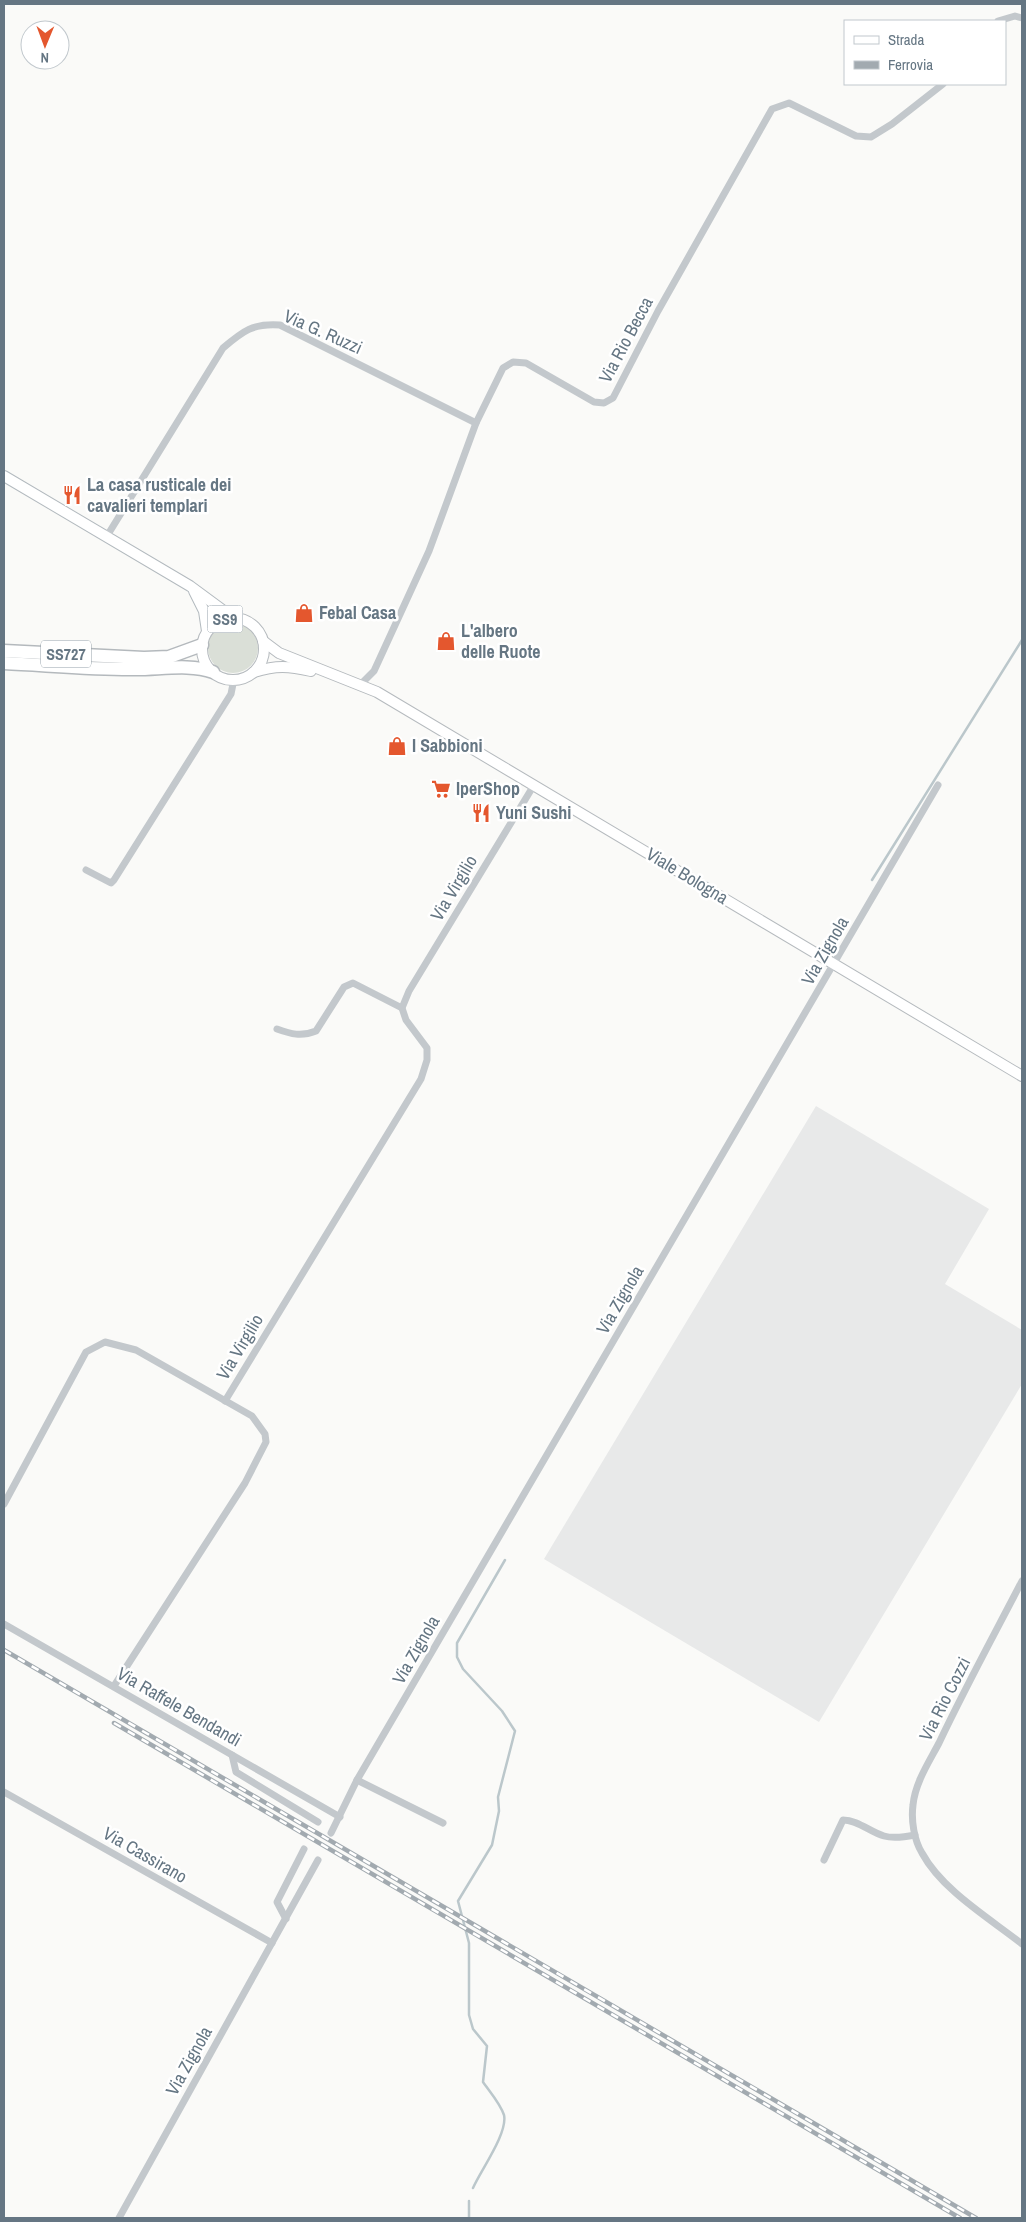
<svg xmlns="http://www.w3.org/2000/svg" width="1026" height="2222" viewBox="0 0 1026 2222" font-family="'Archivo Narrow',sans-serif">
<rect width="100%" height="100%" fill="#fafaf8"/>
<polygon fill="#e8e9e9" points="816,1106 989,1209 945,1284 1022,1330 1022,1384 819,1722 544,1559"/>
<circle fill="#dadfd7" cx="233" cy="648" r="25"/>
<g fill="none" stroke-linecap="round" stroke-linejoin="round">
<g stroke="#bbc7cb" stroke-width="2.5">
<polyline points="872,880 1022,640"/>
<path d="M473 2188C481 2170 508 2133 504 2115 500 2103 490 2092 483 2082L487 2046 473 2029 469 2015V1943L458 1901 492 1845 499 1811 498 1797 515 1731 502 1711 463 1669 457 1657V1643L505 1560"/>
<polyline points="469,2218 469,2201"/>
</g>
<g stroke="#b3babf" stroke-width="12">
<g id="secondary">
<polyline points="4,476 190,586 232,617"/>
<polyline points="194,591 204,611 207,631"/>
</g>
</g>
<g stroke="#b5babe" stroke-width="12">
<g id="primary">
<circle cx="233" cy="649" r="31"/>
<polyline points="263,641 279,653 377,692 1022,1076"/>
<path d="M254 672C276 665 289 666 311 671"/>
</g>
</g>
<g stroke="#b4b9bd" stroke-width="15">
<g id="highway">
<polyline points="4,651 144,658 169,657 202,645"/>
<path d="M4 663C46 665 88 669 130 669 157 670 189 663 213 672"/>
</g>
</g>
<g stroke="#c3c8cc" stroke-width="7">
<polyline points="998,21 1015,16 1022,18"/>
<path d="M107 536 223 348C243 331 253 323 280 325L476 423"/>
<polyline points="360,685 374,671 429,551 476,423 503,368 513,362 526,363 594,402 604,403 613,398 658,311 772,109 789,103 856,136 871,137 892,124 943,84"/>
<polyline points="86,870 111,883 114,880 231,694 234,679"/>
<path d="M277 1029C291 1034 301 1037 316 1031L344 987 353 983 402 1008"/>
<polyline points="225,1401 421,1079 427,1060 427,1048 406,1020 402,1008 409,991 534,785"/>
<polyline points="4,1504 86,1352 105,1342 136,1350 252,1416 265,1434 266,1442 245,1483 114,1686"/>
<path d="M1022 1581C994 1635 965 1688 939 1743 929 1762 915 1783 913 1805 911 1820 914 1840 922 1853 942 1890 989 1918 1022 1944"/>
<polyline points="4,1624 340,1817"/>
<polyline points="232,1755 236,1772 318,1822"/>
<polyline points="357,1780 443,1823"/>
<polyline points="4,1792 272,1943"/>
<polyline points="331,1833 357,1780 938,785"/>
<path d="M824 1860 843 1820C858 1820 870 1832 884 1836 894 1839 905 1837 915 1835"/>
<polyline points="286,1919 277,1902 304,1849"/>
<polyline points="119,2218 318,1860"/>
</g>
<use href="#secondary" stroke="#fff" stroke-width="10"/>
<use href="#primary" stroke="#fff" stroke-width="10"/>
<use href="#highway" stroke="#fff" stroke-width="12"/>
<g stroke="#a2aab0" stroke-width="4.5">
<g id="rail">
<polyline points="4,1650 976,2218"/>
<polyline points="114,1723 960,2218"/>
</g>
</g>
<use href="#rail" stroke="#fff" stroke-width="2.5" stroke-dasharray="8" stroke-linecap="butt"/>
</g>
<defs>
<g id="restaurant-bare" transform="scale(1.5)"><path d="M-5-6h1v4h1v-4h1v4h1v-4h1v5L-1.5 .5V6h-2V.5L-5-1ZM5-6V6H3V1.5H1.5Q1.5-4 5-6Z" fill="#e4572e" stroke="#fff" stroke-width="2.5" paint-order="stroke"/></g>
<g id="shop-bare" transform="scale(1.5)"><path d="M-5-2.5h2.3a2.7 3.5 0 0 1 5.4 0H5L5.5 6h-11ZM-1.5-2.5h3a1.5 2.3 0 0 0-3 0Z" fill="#e4572e" stroke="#fff" stroke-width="2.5" paint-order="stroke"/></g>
<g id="supermarket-bare" transform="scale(1.5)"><path d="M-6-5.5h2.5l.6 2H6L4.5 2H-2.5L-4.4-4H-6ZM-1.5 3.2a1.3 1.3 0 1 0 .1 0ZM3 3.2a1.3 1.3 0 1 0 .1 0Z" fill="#e4572e" stroke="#fff" stroke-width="2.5" paint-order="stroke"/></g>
</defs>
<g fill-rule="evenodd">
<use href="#restaurant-bare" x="72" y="495"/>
<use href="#shop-bare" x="304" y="613"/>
<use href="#shop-bare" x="446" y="641"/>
<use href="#shop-bare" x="397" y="746"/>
<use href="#supermarket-bare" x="441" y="789"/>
<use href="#restaurant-bare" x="481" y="813"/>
</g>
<g text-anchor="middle" stroke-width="5" stroke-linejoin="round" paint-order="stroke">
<g fill="#fff" stroke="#939fa8" stroke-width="1">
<rect x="207.5" y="605.5" width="35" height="27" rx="4"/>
<rect x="41" y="640.5" width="50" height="27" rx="4"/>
</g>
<g font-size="16" font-weight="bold" fill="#657683">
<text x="225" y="625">SS9</text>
<text x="66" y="660">SS727</text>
</g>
<g font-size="18" fill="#657683" stroke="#fff">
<text transform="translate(323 332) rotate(24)" y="6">Via G. Ruzzi</text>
<text transform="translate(626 340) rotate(-62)" y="6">Via Rio Becca</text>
<text transform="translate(687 876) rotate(31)" y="6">Viale Bologna</text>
<text transform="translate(454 888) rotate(-59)" y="6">Via Virgilio</text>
<text transform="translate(825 951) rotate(-60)" y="6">Via Zignola</text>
<text transform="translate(620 1300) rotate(-60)" y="6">Via Zignola</text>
<text transform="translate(240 1347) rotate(-59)" y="6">Via Virgilio</text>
<text transform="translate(416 1650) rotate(-60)" y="6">Via Zignola</text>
<text transform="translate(945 1699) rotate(-63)" y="6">Via Rio Cozzi</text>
<text transform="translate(179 1707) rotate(30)" y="6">Via Raffele Bendandi</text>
<text transform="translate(145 1855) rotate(30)" y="6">Via Cassirano</text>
<text transform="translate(189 2061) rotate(-61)" y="6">Via Zignola</text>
</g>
<g font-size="18" font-weight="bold" fill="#657683" stroke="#fff" text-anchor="start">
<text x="87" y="491">La casa rusticale dei<tspan x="87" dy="21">cavalieri templari</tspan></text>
<text x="319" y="619">Febal Casa</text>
<text x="461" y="637">L'albero<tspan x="461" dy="21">delle Ruote</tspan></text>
<text x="412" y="752">I Sabbioni</text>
<text x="456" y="795">IperShop</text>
<text x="496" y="819">Yuni Sushi</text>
</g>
</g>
<rect width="1026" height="2222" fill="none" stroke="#657683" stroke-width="10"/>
<rect x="844" y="20" width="162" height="65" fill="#ffffff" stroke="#c1c8cd"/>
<rect x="854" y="36" width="25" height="8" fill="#ffffff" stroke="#c1c8cd"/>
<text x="888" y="45" font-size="15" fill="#657683">Strada</text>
<rect x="854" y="61" width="25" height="8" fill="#a2aab0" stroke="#c1c8cd"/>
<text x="888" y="70" font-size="15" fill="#657683">Ferrovia</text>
<g transform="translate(45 45) rotate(181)"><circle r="24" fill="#ffffff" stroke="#c1c8cd"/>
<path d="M0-4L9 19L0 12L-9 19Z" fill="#e4572e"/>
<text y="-8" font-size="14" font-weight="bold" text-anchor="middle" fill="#657683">N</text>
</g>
</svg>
